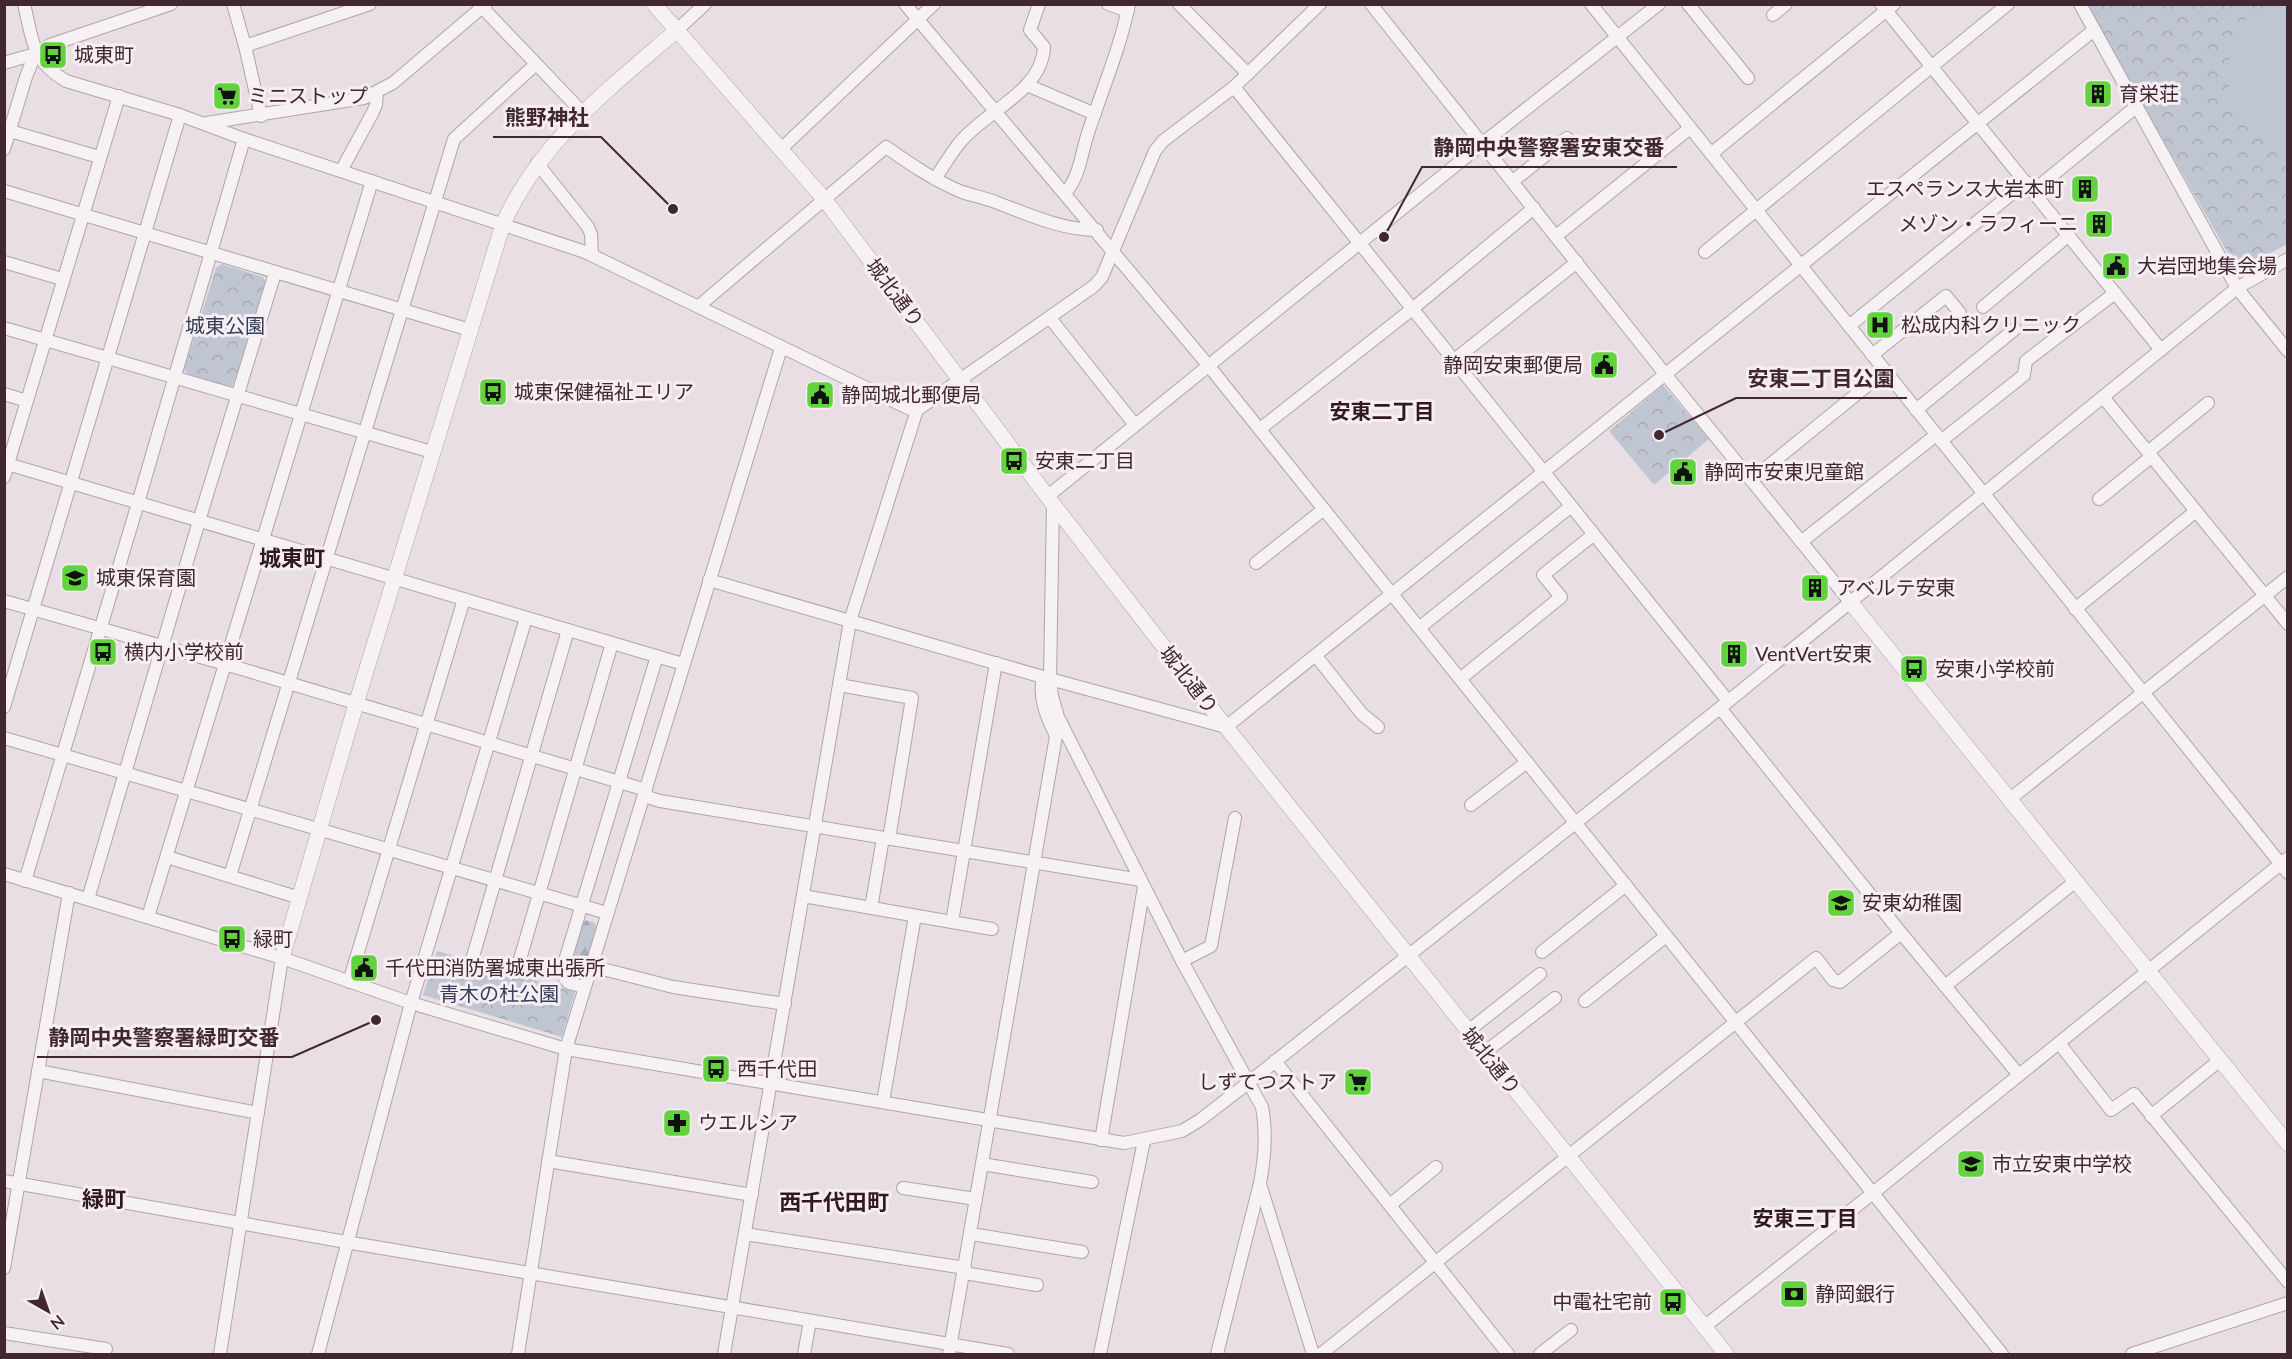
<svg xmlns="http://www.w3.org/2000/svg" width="2292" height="1359" viewBox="0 0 2292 1359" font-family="Lato,'Noto Sans JP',sans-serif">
<defs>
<pattern id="forest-firs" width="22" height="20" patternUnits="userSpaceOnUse" patternTransform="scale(1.5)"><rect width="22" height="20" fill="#bfc6d2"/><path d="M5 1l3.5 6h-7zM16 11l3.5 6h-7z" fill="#a5aab5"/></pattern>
<pattern id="park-crowns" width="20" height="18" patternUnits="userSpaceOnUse" patternTransform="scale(1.5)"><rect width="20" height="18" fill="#bfc6d2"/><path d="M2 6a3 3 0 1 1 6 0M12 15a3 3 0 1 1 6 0" fill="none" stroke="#a5aab5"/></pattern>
</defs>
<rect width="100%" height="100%" fill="#e8dee3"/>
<polygon fill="url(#forest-firs)" points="586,920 595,923 597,930 582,977 573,980 568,974 582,924"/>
<g fill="url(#park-crowns)">
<polygon points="2086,5 2287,5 2287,244 2238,271"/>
<polygon points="222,264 263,277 266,283 233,385 229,387 187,374 184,369 216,268"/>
<polygon points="1663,385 1709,439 1654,485 1609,431"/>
<polygon points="437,951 575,992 562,1037 423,995"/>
</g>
<path fill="#bfc6d2" d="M2288 5V148H2287C2279 146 2269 144 2261 139 2227 116 2218 67 2240 32 2244 26 2246 18 2252 13 2260 7 2278 5 2288 5Z"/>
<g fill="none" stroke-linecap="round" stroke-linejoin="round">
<g stroke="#b2a3aa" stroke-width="14">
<g id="minor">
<path d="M24 4C33 41 31 60 66 81L180 115 244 139 585 252 910 409 917 410 1094 286 1102 277 1155 151 1163 141 1234 87 1320 4"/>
<polyline points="233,4 245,46 261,116"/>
<polyline points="479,4 583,113"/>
<polyline points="905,4 1208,365 2002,1354"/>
<polyline points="1108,4 1128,11"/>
<polyline points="1179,4 1248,74"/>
<polyline points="1371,4 1665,374 1851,603"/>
<polyline points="1591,4 2288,873"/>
<polyline points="1688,4 1748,78"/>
<polyline points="1881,4 2161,350"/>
<polyline points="2080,4 2237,288 2288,351"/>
<polyline points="1773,15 1786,4"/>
<polyline points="677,30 705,4"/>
<polyline points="245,46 370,4"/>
<polyline points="4,63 35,54 50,45 171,4"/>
<polyline points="1027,85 1095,114"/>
<polyline points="1234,87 1728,701"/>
<polyline points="207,123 364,98 393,83 486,4"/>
<polyline points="10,131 99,157"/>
<polyline points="4,149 26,77 35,54"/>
<polyline points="781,149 934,4"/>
<polyline points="1711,154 1894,4"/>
<polyline points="537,163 588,227 591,234 592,255"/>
<polyline points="341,171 373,112 376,105 377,92"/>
<path d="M935 179C944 166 952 151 962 140 988 110 1042 91 1044 47L1030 30 1039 4"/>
<polyline points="1513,181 1567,138"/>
<polyline points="4,191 470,330"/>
<polyline points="2033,191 2137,106"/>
<path d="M1065 193C1080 177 1081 154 1088 133 1102 90 1120 49 1129 4"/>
<polyline points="1556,236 1690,128"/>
<polyline points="1705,252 2008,4"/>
<polyline points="4,262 62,279"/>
<path d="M699 306 886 147C910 164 935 181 962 192 974 196 986 198 998 203 1029 215 1063 230 1097 230"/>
<polyline points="1983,307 2069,235"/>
<polyline points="1050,318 1135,425"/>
<polyline points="1849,326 2026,182"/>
<polyline points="4,328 432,452"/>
<polyline points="1872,355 1946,296 1960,313"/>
<polyline points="1453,361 1577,262"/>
<polyline points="4,394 27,401"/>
<polyline points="2103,397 2288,624"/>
<polyline points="1916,410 2015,329"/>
<polyline points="1260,429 1411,310 1534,208"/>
<polyline points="1941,441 2024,375 2026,361 2115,293"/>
<polyline points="2148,452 2208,403"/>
<polyline points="4,463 683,664"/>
<polyline points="4,477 119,96"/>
<polyline points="1751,480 1885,371"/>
<polyline points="1048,496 1483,143 1659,4"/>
<polyline points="2099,499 2151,457"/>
<path d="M1053 504 1050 679 1052 696 1058 717 1182 961 1262 1107C1267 1133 1265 1157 1260 1183L1217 1354"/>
<polyline points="1801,542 1936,435"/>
<polyline points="1256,563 1324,509"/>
<polyline points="709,580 1050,679 1226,727 2094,30"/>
<polyline points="4,601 225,664 646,790"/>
<polyline points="2075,609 2196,511"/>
<polyline points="1419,628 1570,507"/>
<polyline points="1316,656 1362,714 1378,727"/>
<polyline points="1460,679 1561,597 1543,575 1593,535"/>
<polyline points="839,685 912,698 889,839"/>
<polyline points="4,707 180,115"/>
<polyline points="1720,708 1901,933 2019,1075"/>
<polyline points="4,738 607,913"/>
<polyline points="644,796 660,801 1141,880"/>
<polyline points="2010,799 2288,577"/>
<polyline points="1471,805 1527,762"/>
<polyline points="167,857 300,898"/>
<polyline points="4,874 282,958 411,1003 566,1049 1124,1143 1182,1131 1200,1120 1248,1083 1720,708 2237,288 2288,259"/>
<polyline points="230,876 454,139 536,64"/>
<polyline points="25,881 138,503 244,139"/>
<polyline points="803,896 992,929"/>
<polyline points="88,899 199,521 275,273"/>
<polyline points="871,908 883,838"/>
<polyline points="148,917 372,181"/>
<polyline points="952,922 996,663"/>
<polyline points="1542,952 1626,885"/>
<polyline points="472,960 568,630"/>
<polyline points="1182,961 1211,946 1235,818"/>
<polyline points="591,966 673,987 785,1004"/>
<polyline points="516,973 612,643"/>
<polyline points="349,982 464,599"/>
<polyline points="1945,986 2076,881"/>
<polyline points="584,987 569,983 565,979 564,964 657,656"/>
<polyline points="1585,1001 1666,936"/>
<polyline points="1467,1032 1540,974"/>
<polyline points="2059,1043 2111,1110 2134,1094 2288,1282"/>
<polyline points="1484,1053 1555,998"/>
<polyline points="1275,1061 1508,1354"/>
<polyline points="38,1071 258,1113"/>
<polyline points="883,1102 915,916"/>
<polyline points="2151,1116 2220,1060"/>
<polyline points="1101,1140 1144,887"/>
<polyline points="548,1161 752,1195"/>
<polyline points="982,1164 1092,1182"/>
<polyline points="4,1181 346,1242 1008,1354"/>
<polyline points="1260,1184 1313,1354"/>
<polyline points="903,1188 976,1199"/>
<polyline points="1390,1205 1436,1167"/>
<polyline points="745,1234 965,1268"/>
<polyline points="971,1234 1082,1252"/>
<polyline points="4,1268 69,893"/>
<polyline points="964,1273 1037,1285"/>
<polyline points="1704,1327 1873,1193 2288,858"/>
<polyline points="4,1333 106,1349"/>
<polyline points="220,1354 282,958"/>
<polyline points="318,1354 411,1003 526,618"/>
<polyline points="518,1354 566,1049 781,348"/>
<polyline points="724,1354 850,621 917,410"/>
<polyline points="804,1354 810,1321"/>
<path d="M949 1354 1056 736C1047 717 1038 698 1043 677"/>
<polyline points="1100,1354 1144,1141"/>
<polyline points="1321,1354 1816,958 1833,980 1840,982 1901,933"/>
<polyline points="1540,1354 1571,1330"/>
<polyline points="2132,1354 2288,1303"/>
</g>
</g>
<g stroke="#b2a3aa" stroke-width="16">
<g id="tertiary">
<polyline points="654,4 825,200 1053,504 1226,727 1726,1354"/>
<polyline points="1851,603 2288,1144"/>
<path d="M282 958 356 704 503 224C540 141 610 88 677 30"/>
</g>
</g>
<use href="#minor" stroke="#f6f1f3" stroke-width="12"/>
<use href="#tertiary" stroke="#f6f1f3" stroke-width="15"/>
</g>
<defs>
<g id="bus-square" transform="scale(1.5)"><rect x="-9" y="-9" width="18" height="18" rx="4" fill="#62d23f" stroke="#f6eef2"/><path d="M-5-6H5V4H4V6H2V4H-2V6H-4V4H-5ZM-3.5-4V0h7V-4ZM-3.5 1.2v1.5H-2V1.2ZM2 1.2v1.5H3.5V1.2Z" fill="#111"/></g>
<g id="building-square" transform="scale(1.5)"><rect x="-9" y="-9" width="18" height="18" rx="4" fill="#62d23f" stroke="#f6eef2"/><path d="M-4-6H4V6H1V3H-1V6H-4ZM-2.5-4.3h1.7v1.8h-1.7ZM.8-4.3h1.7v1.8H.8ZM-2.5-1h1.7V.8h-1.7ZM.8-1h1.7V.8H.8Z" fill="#111"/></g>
<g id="supermarket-square" transform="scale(1.5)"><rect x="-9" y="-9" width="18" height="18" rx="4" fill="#62d23f" stroke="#f6eef2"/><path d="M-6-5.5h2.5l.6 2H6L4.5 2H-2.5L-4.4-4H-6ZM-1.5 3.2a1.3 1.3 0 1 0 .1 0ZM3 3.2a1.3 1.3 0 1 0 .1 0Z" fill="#111"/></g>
<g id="civic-square" transform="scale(1.5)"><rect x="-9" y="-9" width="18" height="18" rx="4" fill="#62d23f" stroke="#f6eef2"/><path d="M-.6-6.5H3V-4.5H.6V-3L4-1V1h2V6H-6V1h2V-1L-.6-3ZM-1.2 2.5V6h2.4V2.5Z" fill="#111"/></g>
<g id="hospital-square" transform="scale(1.5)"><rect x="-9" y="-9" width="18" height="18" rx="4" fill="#62d23f" stroke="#f6eef2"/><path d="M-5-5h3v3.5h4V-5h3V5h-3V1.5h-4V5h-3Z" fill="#111"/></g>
<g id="school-square" transform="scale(1.5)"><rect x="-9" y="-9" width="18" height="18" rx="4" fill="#62d23f" stroke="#f6eef2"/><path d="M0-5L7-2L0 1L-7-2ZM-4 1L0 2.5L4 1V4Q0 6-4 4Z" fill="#111"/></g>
<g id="pharmacy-square" transform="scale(1.5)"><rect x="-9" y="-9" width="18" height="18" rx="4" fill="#62d23f" stroke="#f6eef2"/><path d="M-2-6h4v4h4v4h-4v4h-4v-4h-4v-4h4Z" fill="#111"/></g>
<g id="bank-square" transform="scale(1.5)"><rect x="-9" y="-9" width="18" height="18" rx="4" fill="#62d23f" stroke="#f6eef2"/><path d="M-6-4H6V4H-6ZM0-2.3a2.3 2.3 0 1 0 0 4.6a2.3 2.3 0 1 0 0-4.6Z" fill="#111"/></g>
</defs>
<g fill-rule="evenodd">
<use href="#bus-square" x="53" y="55"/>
<use href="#building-square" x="2098" y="94"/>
<use href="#supermarket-square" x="227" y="96"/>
<use href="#building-square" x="2085" y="189"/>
<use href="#building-square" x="2099" y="224"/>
<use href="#civic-square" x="2116" y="266"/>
<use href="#hospital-square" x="1880" y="325"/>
<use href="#civic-square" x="1604" y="365"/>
<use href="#bus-square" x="493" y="392"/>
<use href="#civic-square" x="820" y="395"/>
<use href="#bus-square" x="1014" y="461"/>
<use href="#civic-square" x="1683" y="472"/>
<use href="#school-square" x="75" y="578"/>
<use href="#building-square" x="1815" y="588"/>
<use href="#bus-square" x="103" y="652"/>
<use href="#building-square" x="1734" y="654"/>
<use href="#bus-square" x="1914" y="669"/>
<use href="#school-square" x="1841" y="903"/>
<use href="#bus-square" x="232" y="939"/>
<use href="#civic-square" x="364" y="968"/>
<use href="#bus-square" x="716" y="1069"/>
<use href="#supermarket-square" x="1358" y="1082"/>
<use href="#pharmacy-square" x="677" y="1123"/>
<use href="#school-square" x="1971" y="1164"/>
<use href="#bank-square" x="1794" y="1294"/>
<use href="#bus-square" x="1673" y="1302"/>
</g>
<g text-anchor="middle" stroke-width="6" stroke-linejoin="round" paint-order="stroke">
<g font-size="20" fill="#402732" stroke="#f6eef2" text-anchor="start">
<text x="74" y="62">城東町</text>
<text x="2119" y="101">育栄荘</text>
<text x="248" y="103">ミニストップ</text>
<text x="2064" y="196" text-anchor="end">エスペランス大岩本町</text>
<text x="2078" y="231" text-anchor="end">メゾン・ラフィーニ</text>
<text x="2137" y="273">大岩団地集会場</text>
<text x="1901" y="332">松成内科クリニック</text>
<text x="1583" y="372" text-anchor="end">静岡安東郵便局</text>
<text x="514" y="399">城東保健福祉エリア</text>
<text x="841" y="402">静岡城北郵便局</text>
<text x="1035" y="468">安東二丁目</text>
<text x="1704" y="479">静岡市安東児童館</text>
<text x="96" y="585">城東保育園</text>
<text x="1836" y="595">アベルテ安東</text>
<text x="124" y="659">横内小学校前</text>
<text x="1755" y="661">VentVert安東</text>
<text x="1935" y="676">安東小学校前</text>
<text x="1862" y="910">安東幼稚園</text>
<text x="253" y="946">緑町</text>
<text x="385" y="975">千代田消防署城東出張所</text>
<text x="737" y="1076">西千代田</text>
<text x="1337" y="1089" text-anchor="end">しずてつストア</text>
<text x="698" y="1130">ウエルシア</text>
<text x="1992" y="1171">市立安東中学校</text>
<text x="1815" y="1301">静岡銀行</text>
<text x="1652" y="1309" text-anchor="end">中電社宅前</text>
</g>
<g font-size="20" fill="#402732" stroke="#f6eef2">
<text transform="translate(895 293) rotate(53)" y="7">城北通り</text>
<text transform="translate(1189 680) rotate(52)" y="7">城北通り</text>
<text transform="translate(1491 1061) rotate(51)" y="7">城北通り</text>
</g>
<g font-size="20" fill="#343f5c" stroke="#f6eef2">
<text x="225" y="333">城東公園</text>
<text x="499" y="1001">青木の杜公園</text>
</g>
<g font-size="21" font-weight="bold" fill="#301923" stroke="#f6eef2">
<text x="1382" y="419">安東二丁目</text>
<text x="1805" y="1226">安東三丁目</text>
</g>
<g font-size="22" font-weight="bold" fill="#301923" stroke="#f6eef2">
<text x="292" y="566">城東町</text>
<text x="104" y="1207">緑町</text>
<text x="834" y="1210">西千代田町</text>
</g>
</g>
<path fill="none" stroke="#402732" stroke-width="2" d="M673 209L601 137H493M1384 237L1422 167H1677M1659 435L1736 398H1907M376 1020L292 1057H37"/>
<g fill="#402732" stroke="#f6eef2" stroke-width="2">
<circle cx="673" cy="209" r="6"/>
<circle cx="1384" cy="237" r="6"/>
<circle cx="1659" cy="435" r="6"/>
<circle cx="376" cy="1020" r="6"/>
</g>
<g font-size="21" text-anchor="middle" font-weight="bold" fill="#402732" stroke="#f6eef2" stroke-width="6" stroke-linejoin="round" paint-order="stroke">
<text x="547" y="125">熊野神社</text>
<text x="1549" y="155">静岡中央警察署安東交番</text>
<text x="1821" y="386">安東二丁目公園</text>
<text x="164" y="1045">静岡中央警察署緑町交番</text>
</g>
<rect width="2292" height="1359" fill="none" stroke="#402732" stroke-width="12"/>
<g transform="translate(48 1311) rotate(140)" stroke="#f6eef2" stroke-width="4.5" paint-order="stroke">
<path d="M0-4.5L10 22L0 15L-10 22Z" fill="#402732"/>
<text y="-9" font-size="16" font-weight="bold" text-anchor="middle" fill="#402732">N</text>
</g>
</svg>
